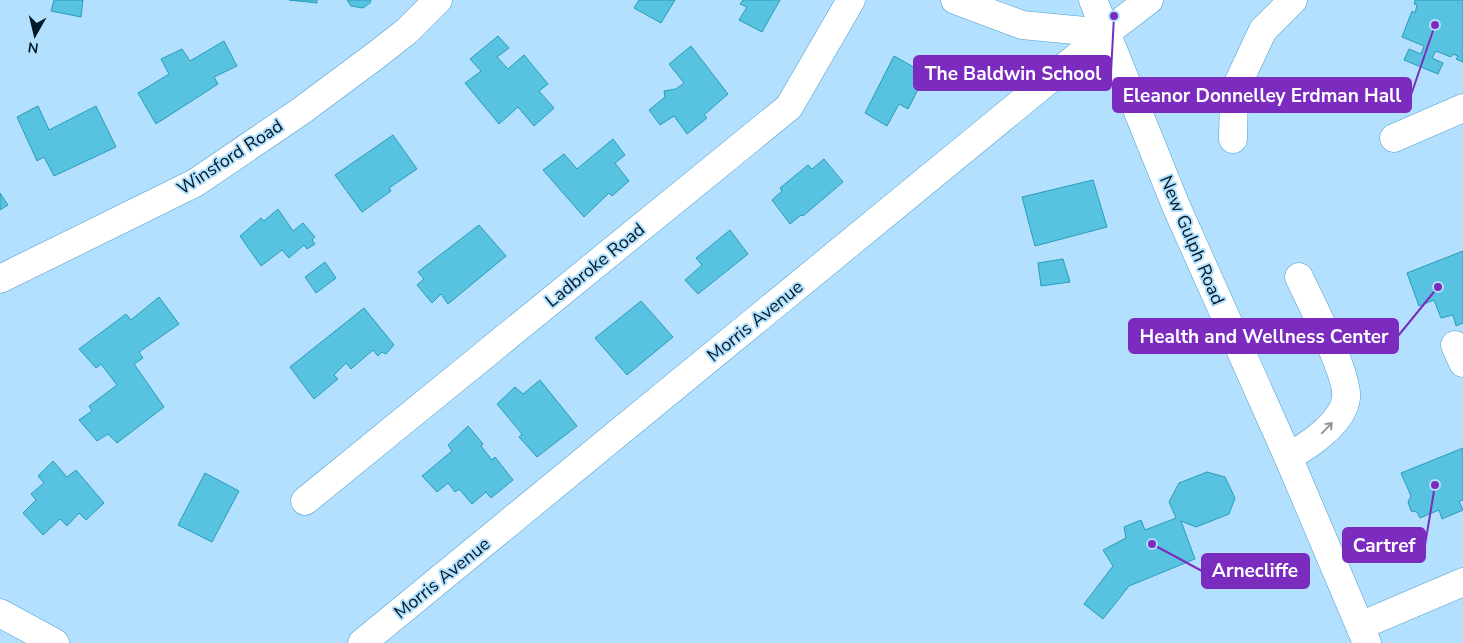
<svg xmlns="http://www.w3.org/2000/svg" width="1463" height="643" viewBox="0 0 1463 643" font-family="'Nunito Sans',sans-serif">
<rect width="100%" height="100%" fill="#b3e0fe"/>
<g fill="#58c3e0" stroke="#299cb9">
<polygon points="54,0 83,0 81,17 51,11"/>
<polygon points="289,0 317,0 317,3"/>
<polygon points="347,0 371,0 370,3 363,8 351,6"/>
<polygon points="639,0 675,0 661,23 634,8"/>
<polygon points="743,0 780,0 762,32 739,20 747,7 740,4"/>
<polygon points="1415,0 1463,0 1463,62 1456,59 1458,56 1453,54 1451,57 1436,51 1432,58 1443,63 1438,74 1404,60 1409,49 1421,54 1424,46 1402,37 1412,11 1415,13 1417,5 1414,4"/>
<polygon points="498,36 509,48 497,57 508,69 524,55 548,84 539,91 554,108 534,126 518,107 499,124 465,83 481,71 470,59"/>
<polygon points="224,41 237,66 214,77 218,84 156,124 138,93 169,74 161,59 182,49 190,61"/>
<polygon points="691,46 728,94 704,115 707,118 687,134 674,116 660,125 649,110 665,97 664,91 676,89 684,83 669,64"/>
<polygon points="894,56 926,74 908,109 899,104 887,126 865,113"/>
<polygon points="38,106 49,130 96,106 116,147 54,176 44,157 37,161 17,117"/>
<polygon points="393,135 417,169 389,188 391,191 362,212 335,175"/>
<polygon points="613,139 625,155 615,163 629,181 612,196 609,193 584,217 543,170 564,154 577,169"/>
<polygon points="824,159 843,182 803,216 801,215 790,224 772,200 782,191 780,188 808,165 812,169"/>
<polygon points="1093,180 1107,227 1035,246 1022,197"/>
<polygon points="0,193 8,205 0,210"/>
<polygon points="278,209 293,231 303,223 315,237 312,240 315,244 307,249 304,245 289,258 282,250 261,266 240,236 261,218 264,221"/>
<polygon points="479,225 506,256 448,304 441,294 432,303 417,285 424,279 418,272"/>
<polygon points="730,230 748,254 698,294 685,280 702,265 696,258"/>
<polygon points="1463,251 1463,323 1456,326 1453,315 1441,318 1434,300 1419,306 1407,273"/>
<polygon points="1063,259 1070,282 1041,286 1038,263"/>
<polygon points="325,262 336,278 316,293 305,277"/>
<polygon points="159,297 179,324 139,352 143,358 134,364 164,407 117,443 108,434 97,441 79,420 92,411 89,406 117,385 101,364 96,368 79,349 126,314 131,320"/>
<polygon points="641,301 673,337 627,375 595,338"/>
<polygon points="364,308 394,345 386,354 382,352 378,356 373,350 351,369 346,363 334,375 338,379 314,399 290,367"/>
<polygon points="540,380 577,426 537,457 519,437 522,434 497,404 515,387 523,394"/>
<polygon points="468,426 483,444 481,446 492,460 495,457 513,480 491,498 486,492 472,504 459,489 455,492 448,483 437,492 422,476 452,451 448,445"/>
<polygon points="1463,448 1463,500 1459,501 1463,510 1442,519 1439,510 1420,518 1417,512 1411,511 1408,502 1411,496 1401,473"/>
<polygon points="53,461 67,477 76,470 104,503 86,520 79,513 67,526 60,519 43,535 23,513 36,500 31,494 44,483 38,476"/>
<polygon points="1207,472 1225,477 1235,498 1229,514 1196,527 1181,521 1195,559 1129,586 1103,619 1084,604 1113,566 1103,550 1126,538 1124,527 1141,520 1145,530 1176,518 1169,502 1179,483"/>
<polygon points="205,473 239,491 212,542 178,525"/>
</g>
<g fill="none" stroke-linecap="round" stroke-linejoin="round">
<g stroke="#4e9dcd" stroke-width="29">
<g id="minor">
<polyline points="955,0 1022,25 1106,33"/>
<polyline points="1093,0 1176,206 1289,459 1367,643"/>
<polyline points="1394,138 1463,108"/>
<polyline points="1233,139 1234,92 1263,30 1293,0"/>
<polyline points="0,279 195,183 301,111 375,56 407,31 438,0"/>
<polyline points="1455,345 1463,363"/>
<path d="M1288 457C1308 446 1343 423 1346 398 1349 375 1310 301 1299 277"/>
<polyline points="305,501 789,107 851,0"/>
<polyline points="0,613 55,643"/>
<polyline points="1360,626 1463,582"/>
<polyline points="362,643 1106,33 1149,0"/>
</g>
</g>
<use href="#minor" stroke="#fff" stroke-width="28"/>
</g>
<defs><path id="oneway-shaft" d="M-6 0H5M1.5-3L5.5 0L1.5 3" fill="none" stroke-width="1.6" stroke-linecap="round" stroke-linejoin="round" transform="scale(1.25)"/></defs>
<use stroke="#8d989e" href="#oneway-shaft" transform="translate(1327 428) rotate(-46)"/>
<g text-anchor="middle" stroke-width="4" stroke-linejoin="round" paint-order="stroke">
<g font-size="18" fill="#021928" stroke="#b3e0fe">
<text transform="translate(230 157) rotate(-33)" y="6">Winsford Road</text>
<text transform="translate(1192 240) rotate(67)" y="6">New Gulph Road</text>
<text transform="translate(595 265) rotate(-39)" y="6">Ladbroke Road</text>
<text transform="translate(755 321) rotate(-39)" y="6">Morris Avenue</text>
<text transform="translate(442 578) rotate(-39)" y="6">Morris Avenue</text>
</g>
</g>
<path fill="none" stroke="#7b2cbf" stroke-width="2" d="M1114 16L1111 73M1435 25L1411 95M1438 287L1398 336M1435 485L1425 545M1152 544L1202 571"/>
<g fill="#7b2cbf" stroke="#b3e0fe" stroke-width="2">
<circle cx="1114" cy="16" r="5"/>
<circle cx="1435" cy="25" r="5"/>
<circle cx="1438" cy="287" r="5"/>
<circle cx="1435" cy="485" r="5"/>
<circle cx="1152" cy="544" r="5"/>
</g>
<g fill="#7b2cbf" stroke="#7b2cbf" stroke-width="2">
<rect x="914" y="56" width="197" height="34" rx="5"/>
<rect x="1113" y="78" width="298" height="34" rx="5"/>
<rect x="1129" y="319" width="269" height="34" rx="5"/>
<rect x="1343" y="528" width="82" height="34" rx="5"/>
<rect x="1202" y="554" width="107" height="34" rx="5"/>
</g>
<g font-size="19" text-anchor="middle" font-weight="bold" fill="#fff">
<text x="1013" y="80">The Baldwin School</text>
<text x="1262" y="102">Eleanor Donnelley Erdman Hall</text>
<text x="1264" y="343">Health and Wellness Center</text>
<text x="1384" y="552">Cartref</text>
<text x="1255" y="577">Arnecliffe</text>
</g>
<g transform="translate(35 35) rotate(188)" stroke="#b3e0fe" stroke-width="4" paint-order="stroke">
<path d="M0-4L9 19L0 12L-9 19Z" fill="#021928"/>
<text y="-8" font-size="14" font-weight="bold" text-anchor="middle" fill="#021928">N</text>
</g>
</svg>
